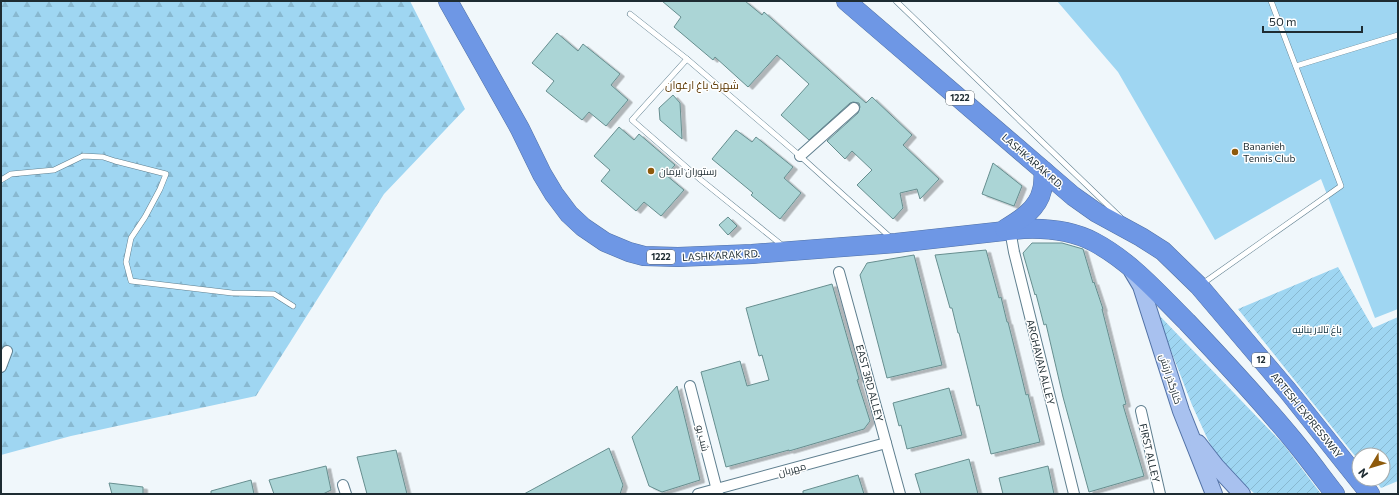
<svg xmlns="http://www.w3.org/2000/svg" width="1399" height="495" viewBox="0 0 1399 495" font-family="Commissioner,Cairo,sans-serif">
<defs>
<pattern id="forest-firs" width="22" height="20" patternUnits="userSpaceOnUse"><rect width="22" height="20" fill="#9fd6f2"/><path d="M5 1l3.5 6h-7zM16 11l3.5 6h-7z" fill="#88b8d0"/></pattern>
<pattern id="garden-furrows" width="10" height="10" patternUnits="userSpaceOnUse"><rect width="10" height="10" fill="#9fd6f2"/><path d="M-1 1l2-2M0 10L10 0M9 11l2-2" fill="none" stroke="#88b8d0"/></pattern>
<filter id="shadow"><feDropShadow dx="4.5" dy="2.5" stdDeviation="0" flood-color="#0004"/></filter>
</defs>
<rect width="100%" height="100%" fill="#f0f7fb"/>
<polygon fill="url(#forest-firs)" points="1,1 410,1 465,109 384,194 256,396 71,436 1,455"/>
<g fill="url(#garden-furrows)">
<polygon points="1338,267 1373,328 1398,317 1398,481 1381,488 1374,479 1383,479 1383,455 1359,455 1359,461 1238,309"/>
<polygon points="1156,312 1284,445 1321,494 1255,494 1225,467 1217,456 1208,440 1192,405"/>
</g>
<polygon fill="#9fd6f2" points="1057,1 1398,1 1398,309 1375,318 1321,179 1215,240 1118,72"/>
<g fill="#abd5d6" stroke="#668e8f" filter="url(#shadow)">
<polygon points="662,1 745,1 762,15 764,12 866,103 872,97 912,135 903,145 939,179 920,199 917,189 900,193 903,208 893,219 857,185 872,170 852,151 845,159 827,141 858,113 860,107 859,103 853,102 850,103 809,140 781,115 809,84 777,55 748,87 715,57 713,60 674,27 681,17"/>
<polygon points="557,33 578,51 583,44 620,74 611,85 628,100 606,126 589,112 582,120 546,91 554,81 532,63"/>
<polygon points="673,95 680,103 682,139 660,120 659,108"/>
<polygon points="619,127 634,140 639,134 675,165 666,175 684,190 661,216 644,202 636,211 601,181 610,170 594,156"/>
<polygon points="736,130 752,142 756,137 793,167 784,178 801,193 780,219 751,195 753,193 712,159"/>
<polygon points="993,163 1022,186 1014,206 982,194"/>
<polygon points="728,217 737,226 728,235 719,225"/>
<polygon points="1032,243 1062,243 1083,249 1093,283 1094,282 1103,309 1102,309 1126,404 1123,405 1144,476 1089,492 1063,397 1046,324 1044,325 1036,294 1035,295 1023,253"/>
<polygon points="986,250 999,298 1001,297 1007,322 1008,322 1020,370 1026,395 1028,394 1040,442 991,454 979,405 977,406 971,381 959,333 958,333 952,308 950,308 935,255"/>
<polygon points="914,255 942,365 887,378 860,275 867,263"/>
<polygon points="832,284 859,379 857,380 870,421 864,429 789,451 789,450 726,467 701,372 740,361 747,386 769,380 762,355 759,356 746,308"/>
<polygon points="677,386 700,480 662,492 649,486 632,437"/>
<polygon points="949,388 962,435 907,449 901,425 899,426 893,403"/>
<polygon points="609,448 623,485 620,494 524,494"/>
<polygon points="396,450 407,494 367,494 357,457"/>
<polygon points="969,459 978,494 921,494 915,474"/>
<polygon points="326,466 331,490 323,494 274,494 269,480"/>
<polygon points="1048,466 1054,494 1003,494 999,478"/>
<polygon points="858,475 864,494 803,494 803,491"/>
<polygon points="251,480 254,494 211,494 211,491"/>
<polygon points="109,483 143,487 143,494 112,494"/>
</g>
<g fill="none" stroke-linecap="round" stroke-linejoin="round">
<g stroke="#5f7f8f" stroke-width="6">
<g id="lane">
<polyline points="896,1 1120,217"/>
<polyline points="630,14 687,59"/>
<polyline points="1296,66 1398,35"/>
<polyline points="1,180 11,174 54,170 83,156 103,157 115,161 166,174 160,189 145,217 131,238 126,262 131,281 232,293 274,294 293,306"/>
<polyline points="783,246 701,180 632,120 687,59 800,156 891,238"/>
<polyline points="1202,284 1341,186 1271,1"/>
</g>
</g>
<g stroke="#5f7f8f" stroke-width="12">
<g id="street">
<polyline points="800,156 854,108"/>
<polyline points="1010,230 1014,252 1074,494"/>
<polyline points="839,272 900,494"/>
<polyline points="1,367 7,351"/>
<polyline points="690,386 718,494"/>
<polyline points="1141,411 1160,494"/>
<polyline points="343,485 346,494"/>
<polyline points="698,494 886,443"/>
</g>
</g>
<g stroke="#5272a6" stroke-width="18">
<g id="primary">
<polyline points="1132,271 1141,286 1181,411 1214,494"/>
<polyline points="1198,443 1216,466 1242,494"/>
</g>
</g>
<g stroke="#5272a6" stroke-width="20">
<g id="highway">
<path d="M448 1 520 129 542 174 554 194 569 214 583 227 605 242 629 252 644 256 678 257 752 254 896 243 1023 229C1046 228 1073 231 1094 242 1130 261 1158 293 1187 322 1224 361 1260 400 1294 441 1308 458 1321 476 1335 494"/>
<polyline points="846,1 1073,196 1097,213 1141,237 1163,251 1199,286 1288,391 1370,494"/>
<path d="M1005 229C1020 220 1038 209 1042 190 1044 184 1043 177 1044 171"/>
</g>
</g>
<use href="#lane" stroke="#fff" stroke-width="5"/>
<use href="#street" stroke="#fff" stroke-width="10"/>
<use href="#primary" stroke="#a8c1ef" stroke-width="16"/>
<use href="#highway" stroke="#6e97e5" stroke-width="19"/>
</g>
<g fill="#8e5a0b" stroke="#fff" stroke-width="1.5">
<circle cx="1235" cy="152" r="4"/>
<circle cx="651" cy="171" r="4"/>
</g>
<g text-anchor="middle" stroke-width="3" stroke-linejoin="round" paint-order="stroke">
<g fill="#fff" stroke="#626b70" stroke-width="1">
<rect x="946" y="91" width="28" height="14" rx="3"/>
<rect x="647" y="250" width="28" height="14" rx="3"/>
<rect x="1252" y="353" width="18" height="14" rx="3"/>
</g>
<g font-size="9" font-weight="bold" fill="#1e2c32">
<text x="960" y="101">1222</text>
<text x="661" y="260">1222</text>
<text x="1261" y="363">12</text>
</g>
<g font-size="10" fill="#1e2c32" stroke="#fff" text-anchor="start">
<text x="1243" y="150">Bananieh<tspan x="1243" dy="12">Tennis Club</tspan></text>
<text x="659" y="175">رستوران ايرمان</text>
</g>
<g font-size="10" fill="#1e2c32" stroke="#fff">
<text transform="translate(1033 161) rotate(41)" y="4">LASHKARAK RD.</text>
<text transform="translate(721 255) rotate(-3)" y="4">LASHKARAK RD.</text>
<text transform="translate(1041 362) rotate(76)" y="4">ARGHAVAN ALLEY</text>
<text transform="translate(1171 379) rotate(72)" y="4">کنارگذر ارتش</text>
<text transform="translate(870 383) rotate(75)" y="4">EAST 3RD ALLEY</text>
<text transform="translate(1307 415) rotate(51)" y="4">ARTESH EXPRESSWAY</text>
<text transform="translate(703 438) rotate(76)" y="4">شب بو</text>
<text transform="translate(1150 453) rotate(77)" y="4">FIRST ALLEY</text>
<text transform="translate(792 469) rotate(-15)" y="4">مهربان</text>
</g>
<g font-size="10" fill="#102f3c" stroke="#fff">
<text x="1317" y="333">باغ تالار بنانیه</text>
</g>
<g font-size="11" fill="#5c3803" stroke="#fff">
<text x="702" y="89">شهرک باغ ارغوان</text>
</g>
</g>
<rect width="1399" height="495" fill="none" stroke="#1e2c32" stroke-width="4"/>
<g transform="translate(1371 467) rotate(232)"><circle r="19" fill="#ffffff" stroke="#a5abad"/>
<path d="M0-3L7 15L0 10L-7 15Z" fill="#8e5a0b"/>
<text y="-6" font-size="11" font-weight="bold" text-anchor="middle" fill="#1e2c32">N</text>
</g>
<path d="M1263 26v6h99v-6" fill="none" stroke="#1e2c32" stroke-width="2"/>
<text x="1269" y="26" font-size="12" fill="#1e2c32" stroke="#ffffff" stroke-width="3" paint-order="stroke">50 m</text>
</svg>
